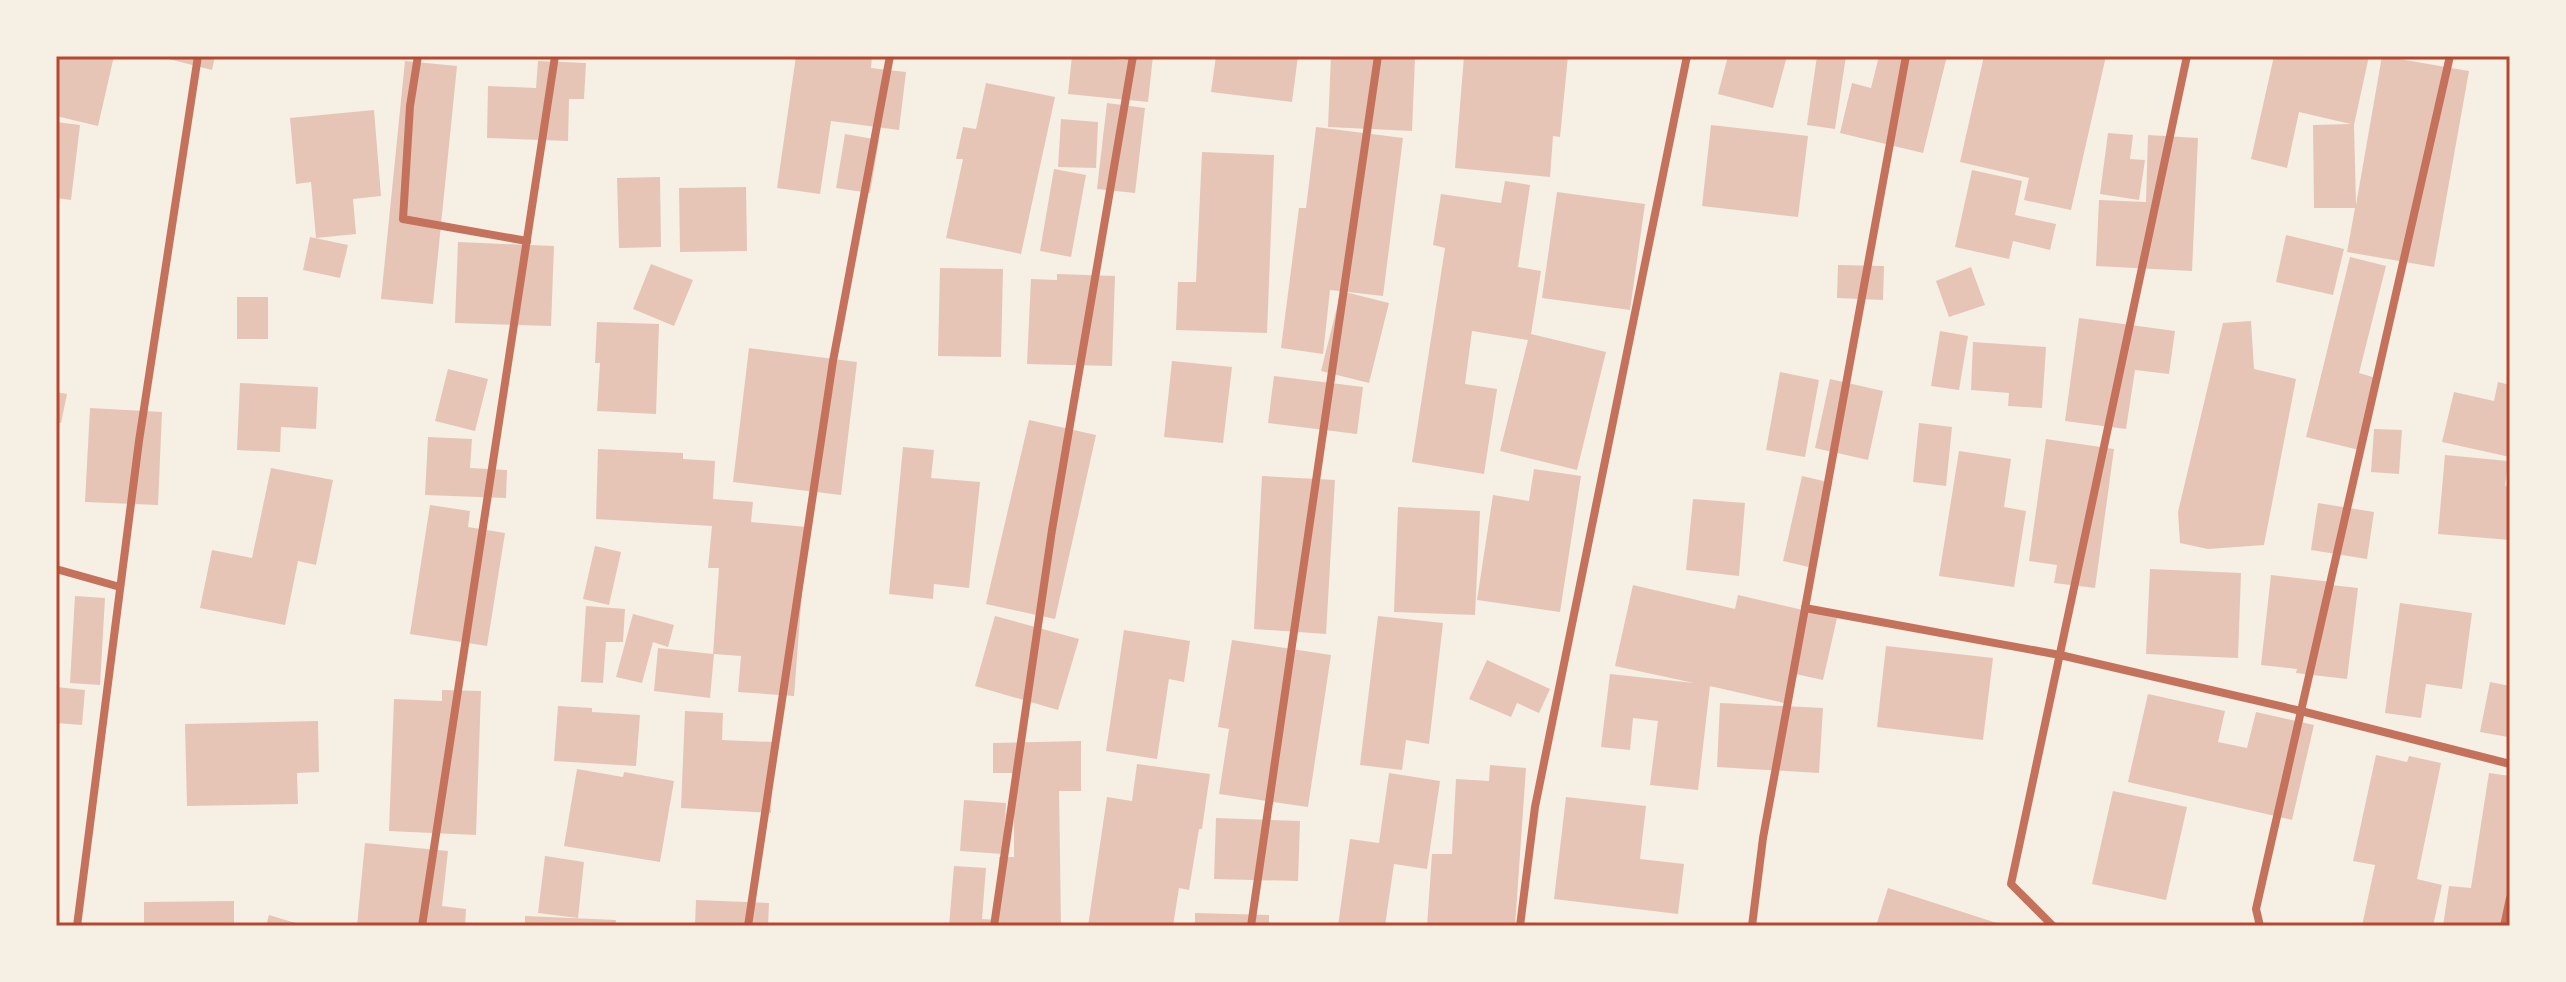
<svg xmlns="http://www.w3.org/2000/svg" width="2566" height="982" viewBox="0 0 2566 982" font-family="Inter,sans-serif">
<rect width="100%" height="100%" fill="#f6efe4"/>
<g fill="#e6c5b7">
<polygon points="56,56 114,56 98,126 56,116"/>
<polygon points="157,56 215,56 212,70"/>
<polygon points="796,56 872,56 871,68 906,72 899,130 831,121 820,194 777,188"/>
<polygon points="1072,56 1125,60 1126,56 1153,56 1148,102 1068,94"/>
<polygon points="1216,56 1298,56 1292,102 1211,92"/>
<polygon points="1331,56 1415,58 1412,131 1328,127"/>
<polygon points="1464,56 1568,56 1560,137 1553,136 1550,177 1455,168"/>
<polygon points="1728,56 1787,56 1773,108 1718,94"/>
<polygon points="1817,56 1846,56 1835,129 1807,125"/>
<polygon points="1879,56 1947,56 1923,153 1840,133 1852,83 1871,88"/>
<polygon points="1984,56 2106,56 2071,210 2024,200 2029,178 1960,162"/>
<polygon points="2274,56 2369,56 2354,125 2356,205 2382,56 2469,71 2434,267 2347,252 2355,208 2314,208 2313,125 2351,124 2299,112 2287,168 2251,159"/>
<polygon points="405,61 457,66 433,304 381,299"/>
<polygon points="538,61 586,63 584,99 569,99 568,141 487,138 488,86 536,88"/>
<polygon points="986,83 1055,97 1021,254 946,238 963,159 956,159 963,127 976,129"/>
<polygon points="1107,103 1145,108 1135,193 1097,189"/>
<polygon points="374,110 381,196 353,199 356,234 316,238 311,182 296,184 290,118"/>
<polygon points="1061,119 1098,122 1096,168 1058,167"/>
<polygon points="56,122 80,125 71,200 56,198"/>
<polygon points="1711,125 1808,136 1798,217 1702,206"/>
<polygon points="1316,127 1403,138 1383,296 1330,290 1323,354 1281,348 1299,208 1306,208"/>
<polygon points="2108,133 2133,135 2130,159 2145,160 2139,200 2100,194"/>
<polygon points="845,134 879,140 870,193 836,188"/>
<polygon points="2148,135 2198,138 2192,271 2096,266 2099,200 2146,202"/>
<polygon points="1202,152 1274,155 1267,333 1176,330 1178,282 1196,282"/>
<polygon points="1054,169 1086,175 1071,257 1040,251"/>
<polygon points="1972,170 2022,181 2015,215 2056,224 2050,250 2013,241 2009,259 1955,247"/>
<polygon points="660,177 661,247 619,248 617,178"/>
<polygon points="1505,181 1530,185 1518,267 1541,271 1531,334 1606,352 1577,470 1500,451 1528,340 1472,331 1465,384 1497,389 1484,474 1412,462 1445,248 1433,245 1441,194 1501,203"/>
<polygon points="746,187 747,251 680,252 679,188"/>
<polygon points="1557,192 1645,204 1630,310 1542,298"/>
<polygon points="2286,235 2344,249 2333,295 2276,282"/>
<polygon points="310,237 348,245 340,278 303,270"/>
<polygon points="458,242 554,246 551,326 455,323"/>
<polygon points="2350,257 2386,266 2359,373 2376,378 2359,450 2306,437"/>
<polygon points="651,264 693,280 674,326 633,309"/>
<polygon points="1838,265 1884,266 1883,300 1837,298"/>
<polygon points="1971,267 1985,305 1949,317 1936,281"/>
<polygon points="940,268 1003,269 1001,357 938,356"/>
<polygon points="1057,274 1115,276 1112,366 1027,364 1031,279 1057,280"/>
<polygon points="1341,291 1389,303 1369,383 1321,371"/>
<rect x="237" y="297" width="31" height="42"/>
<polygon points="2079,318 2175,331 2169,374 2135,370 2126,429 2065,421"/>
<polygon points="2251,321 2254,369 2296,379 2264,545 2208,549 2180,543 2178,512 2223,323"/>
<polygon points="597,322 659,324 656,414 597,411 600,363 595,363"/>
<polygon points="1940,331 1968,336 1959,390 1931,386"/>
<polygon points="1973,342 2046,347 2042,408 2008,406 2009,393 1971,390"/>
<polygon points="749,348 857,362 841,495 733,482"/>
<polygon points="1172,361 1232,367 1223,443 1164,437"/>
<polygon points="448,369 488,379 475,431 435,421"/>
<polygon points="1780,372 1819,380 1805,457 1766,450"/>
<polygon points="1274,376 1363,387 1357,434 1268,423"/>
<polygon points="1830,379 1883,391 1868,460 1815,448"/>
<polygon points="2498,382 2510,385 2510,457 2442,442 2454,392 2494,401"/>
<polygon points="240,383 318,387 316,429 281,427 280,452 237,450"/>
<polygon points="56,392 67,394 61,423 56,422"/>
<polygon points="90,408 162,412 158,505 85,502"/>
<polygon points="1029,420 1096,435 1055,619 986,604"/>
<polygon points="1919,423 1952,427 1946,486 1913,482"/>
<polygon points="2374,429 2402,430 2399,474 2371,472"/>
<polygon points="428,437 472,439 470,468 507,470 506,498 425,495"/>
<polygon points="2046,439 2114,449 2095,588 2054,583 2057,565 2029,561"/>
<polygon points="903,447 934,450 931,478 980,482 969,588 934,584 933,599 889,594"/>
<polygon points="598,449 683,453 683,459 715,461 713,499 753,502 751,522 807,527 794,696 738,692 741,656 714,654 710,698 654,691 658,648 713,654 719,568 708,568 712,526 596,519"/>
<polygon points="1959,451 2011,459 2004,507 2026,511 2014,587 1939,576"/>
<polygon points="2445,455 2508,461 2505,486 2510,487 2510,540 2438,534"/>
<polygon points="271,468 333,480 316,565 298,561 285,625 200,608 212,550 252,558"/>
<polygon points="1534,469 1581,476 1560,612 1477,600 1493,495 1529,501"/>
<polygon points="1262,476 1335,480 1326,634 1254,629"/>
<polygon points="1802,476 1832,483 1813,568 1783,561"/>
<polygon points="1693,499 1745,503 1739,576 1686,570"/>
<polygon points="2318,503 2374,512 2367,559 2311,550"/>
<polygon points="430,505 470,511 468,527 505,533 487,646 410,634"/>
<polygon points="1398,507 1480,511 1475,615 1394,612"/>
<polygon points="595,546 621,552 609,605 583,599"/>
<polygon points="2150,569 2241,573 2238,658 2146,654"/>
<polygon points="2271,575 2332,582 2331,585 2358,588 2347,679 2296,673 2297,669 2261,665"/>
<polygon points="1633,585 1735,609 1738,595 1837,618 1823,680 1791,673 1784,703 1710,686 1698,790 1650,785 1658,721 1633,718 1630,750 1601,747 1610,674 1694,683 1615,666"/>
<polygon points="75,596 105,598 100,685 70,683"/>
<polygon points="2400,603 2472,613 2462,689 2426,684 2421,718 2385,713"/>
<polygon points="586,606 625,609 623,642 606,642 603,683 581,682"/>
<polygon points="633,614 674,625 668,647 653,642 642,683 616,677"/>
<polygon points="995,616 1079,639 1058,710 975,686"/>
<polygon points="1378,616 1443,623 1429,744 1406,740 1402,770 1360,765"/>
<polygon points="1124,630 1190,641 1184,682 1169,679 1157,759 1106,751"/>
<polygon points="1232,640 1331,655 1308,807 1219,794 1229,729 1218,727"/>
<polygon points="1886,646 1993,658 1983,740 1877,727"/>
<polygon points="1487,660 1550,689 1539,713 1517,703 1511,717 1469,699"/>
<polygon points="2490,682 2510,686 2508,737 2480,732"/>
<polygon points="56,687 85,690 82,725 56,723"/>
<polygon points="442,690 481,691 476,835 389,831 394,699 442,701"/>
<polygon points="2148,694 2225,711 2218,742 2247,748 2256,712 2314,725 2292,820 2128,782"/>
<polygon points="1720,703 1823,708 1819,773 1717,767"/>
<polygon points="558,706 592,708 592,712 640,715 636,766 554,761"/>
<polygon points="685,711 723,713 722,740 773,742 771,813 681,808"/>
<polygon points="318,721 319,772 297,773 298,804 187,806 185,724"/>
<polygon points="1081,741 1081,791 1059,791 1061,926 949,926 954,866 986,868 982,919 999,920 999,857 1014,857 1014,773 993,773 993,743"/>
<polygon points="2376,755 2407,762 2409,756 2441,763 2417,879 2442,885 2433,926 2362,926 2375,865 2353,861"/>
<polygon points="1137,764 1210,774 1202,829 1199,829 1189,890 1179,888 1173,926 1088,926 1107,797 1132,801"/>
<polygon points="1490,765 1526,768 1515,926 1427,926 1432,854 1452,854 1456,779 1489,781"/>
<polygon points="577,769 623,777 624,772 674,781 660,862 564,846"/>
<polygon points="1389,773 1440,781 1427,869 1394,864 1385,926 1338,926 1350,839 1379,843"/>
<polygon points="2489,773 2510,776 2510,926 2443,926 2449,886 2471,888"/>
<polygon points="2113,791 2187,807 2166,900 2092,884"/>
<polygon points="1566,797 1646,806 1640,859 1684,864 1678,914 1554,899"/>
<polygon points="964,800 1006,803 1003,854 960,851"/>
<polygon points="1216,818 1300,821 1298,881 1214,879"/>
<polygon points="365,843 448,851 442,906 466,909 465,926 357,926"/>
<polygon points="545,856 584,862 578,918 538,913"/>
<polygon points="1888,888 2003,925 2003,926 1876,926"/>
<polygon points="696,900 769,903 768,926 695,926"/>
<polygon points="234,901 234,926 144,926 144,902"/>
<polygon points="1195,913 1269,915 1269,926 1195,926"/>
<polygon points="269,915 302,925 302,926 266,926"/>
<polygon points="525,916 616,920 615,926 525,926"/>
</g>
<g fill="none" stroke-linecap="round" stroke-linejoin="round">
<g stroke="#c5725c" stroke-width="8">
<polyline points="418,56 410,106 403,219 527,241"/>
<polyline points="56,569 120,587"/>
<polyline points="1805,608 2060,655 2301,711 2510,764"/>
<polyline points="77,926 139,441 198,56"/>
<polyline points="422,926 555,56"/>
<polyline points="748,926 833,361 890,56"/>
<polyline points="994,926 1052,530 1133,56"/>
<polyline points="1251,926 1378,56"/>
<polyline points="1520,926 1535,807 1687,56"/>
<polyline points="1752,926 1763,838 1906,56"/>
<polyline points="2053,926 2011,884 2187,56"/>
<polyline points="2260,926 2256,909 2450,56"/>
<polyline points="2504,926 2510,898"/>
</g>
</g>
<rect width="2566" height="982" fill="none" stroke="#f6efe4" stroke-width="116"/>
<rect x="58" y="58" width="2450" height="866" fill="none" stroke="#b5482f" stroke-width="3"/>
</svg>
